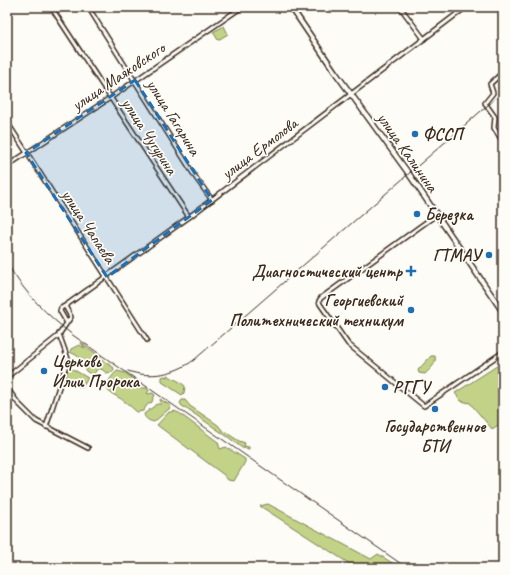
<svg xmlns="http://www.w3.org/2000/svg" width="510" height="575" viewBox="0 0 510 575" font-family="Caveat,sans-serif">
<rect width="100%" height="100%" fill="#fdfcf7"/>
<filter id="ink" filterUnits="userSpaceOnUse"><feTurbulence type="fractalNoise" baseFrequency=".025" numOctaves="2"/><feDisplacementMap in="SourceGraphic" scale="8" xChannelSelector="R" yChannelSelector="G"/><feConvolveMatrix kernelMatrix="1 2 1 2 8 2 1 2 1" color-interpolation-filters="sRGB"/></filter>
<g filter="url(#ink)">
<g fill="#c2d388" stroke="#7e7e53">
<polygon points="224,26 228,34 218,40 213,32"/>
<polygon points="80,342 101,357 100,359 113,367 114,368 113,372 106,373 103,370 98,368 93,375 87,372 85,370 88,366 76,355 70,352 71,349 79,345 85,348"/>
<path d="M431 356H435C437 364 430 369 425 374L419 373 418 370Z"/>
<polygon points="503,362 503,422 492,429 470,403 461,401 455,393"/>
<polygon points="69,367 88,378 82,388 64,378"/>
<path d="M117 371 125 373 141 384V388H147L149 391 147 393 148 394 152 393 154 394 155 396 153 398 152 402 147 405 143 411 137 412C130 406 124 400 116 396 113 394 109 393 108 390 104 384 113 375 117 371Z"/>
<polygon points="167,375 180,382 185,386 184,393 182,395 162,382 162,377 164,376 167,377"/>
<path d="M160 399 171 406 170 408 154 422C149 421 145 419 144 414L157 404H161Z"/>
<polygon points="182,400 185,400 190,406 218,425 222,430 239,441 245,443 244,446 249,447 249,449 242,448 228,437 193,413 193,412 182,406 180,403"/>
<polygon points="174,411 179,413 218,442 220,449 226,447 245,459 245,462 234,481 228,480 224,475 157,425 169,412 173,412"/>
<polygon points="268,504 371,559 378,554 400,568 356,568 260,506"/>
</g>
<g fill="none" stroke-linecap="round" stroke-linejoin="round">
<g stroke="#3b2a1e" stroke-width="6">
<g id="secondary">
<polyline points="51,7 189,217"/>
<polyline points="88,7 196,178 212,200"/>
<polyline points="400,7 424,39"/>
<polyline points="503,72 490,84 493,93 485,103 495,117 494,128 503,142"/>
<polyline points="9,125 147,340"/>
<polyline points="7,166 110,98 242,7"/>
<polyline points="436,215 321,298 319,301 320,304 348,344 424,406 503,352"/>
<polyline points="65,306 189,217 466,7"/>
<polyline points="7,377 58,336 71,317 65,306 61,308 60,311 67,323"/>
<polyline points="7,388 18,403 36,421 88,448"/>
<polyline points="46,427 68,359 59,334"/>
</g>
</g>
<g stroke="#3b2a1e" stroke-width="7">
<polyline id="primary" points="291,7 335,72 409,174 503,312"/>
</g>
<use href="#secondary" stroke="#fdfcf7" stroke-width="3"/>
<use href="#primary" stroke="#fdfcf7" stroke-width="4"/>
<g stroke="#3b2a1e" stroke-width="1">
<path d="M7 263C23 292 48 316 74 336L407 568"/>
<path d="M128 371C151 379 175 374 194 360L503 92"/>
</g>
</g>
</g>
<path fill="#1f6fb2" fill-opacity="0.2" stroke="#1f6fb2" stroke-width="3" stroke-dasharray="8 5" stroke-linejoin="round" d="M135 80 212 200 107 277 26 153Z"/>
<g fill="#1f6fb2" stroke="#fdfcf7" stroke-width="1.5">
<circle cx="415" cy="134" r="4"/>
<circle cx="417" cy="214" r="4"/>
<circle cx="489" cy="255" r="4"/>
<path d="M409 265h4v4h4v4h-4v4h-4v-4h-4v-4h4z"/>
<circle cx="411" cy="310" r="4"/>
<circle cx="44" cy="371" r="4"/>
<circle cx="385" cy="387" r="4"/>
<circle cx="435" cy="409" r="4"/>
</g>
<g text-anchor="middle" stroke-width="3.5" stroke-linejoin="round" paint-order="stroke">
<g font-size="17" fill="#3b2a1e" stroke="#fdfcf7">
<text transform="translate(118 76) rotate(-34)" y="6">улица Маяковского</text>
<text transform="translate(174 117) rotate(58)" y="6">улица Гагарина</text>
<text transform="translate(150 136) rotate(57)" y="6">улица Чугурина</text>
<text transform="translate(259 148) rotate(-37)" y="6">улица Ермолова</text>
<text transform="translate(408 152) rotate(55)" y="6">улица Калинина</text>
<text transform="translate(89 226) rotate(57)" y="6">улица Чапаева</text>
</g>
<g font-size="17" font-weight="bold" fill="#3b2a1e" stroke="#fdfcf7" text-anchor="start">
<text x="423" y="140">ФССП</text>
<text x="425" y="220">Березка</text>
<text x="481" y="261" text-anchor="end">ГТМАУ</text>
<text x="402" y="277" text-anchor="end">Диагностический центр</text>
<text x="403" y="306" text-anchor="end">Георгиевский<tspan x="403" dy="20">Политехнический техникум</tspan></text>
<text x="52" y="367">Церковь<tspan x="52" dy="20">Илии Пророка</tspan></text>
<text x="393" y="393">РГГУ</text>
<text x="435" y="432" text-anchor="middle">Государственное<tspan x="435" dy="20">БТИ</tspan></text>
</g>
</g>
<rect width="510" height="575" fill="none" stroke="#fdfcf7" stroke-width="24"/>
<rect x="12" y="12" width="486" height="551" fill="none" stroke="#3b2a1e" stroke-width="1.5" filter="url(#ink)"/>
</svg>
